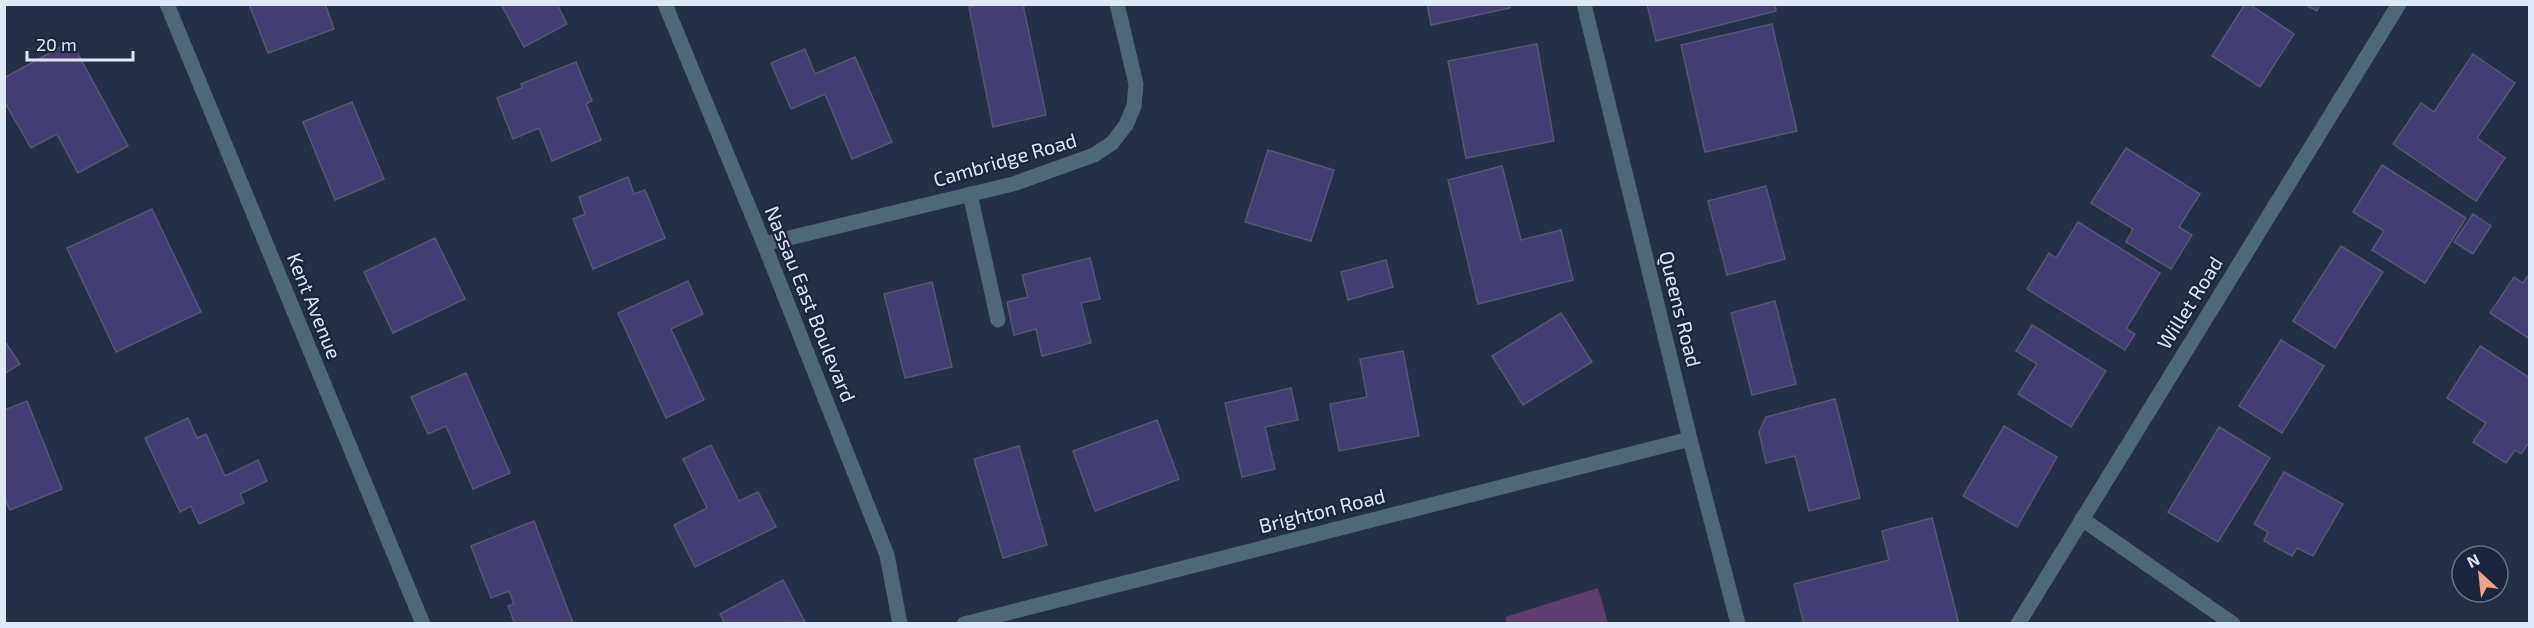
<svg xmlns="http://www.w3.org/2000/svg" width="2534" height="628" viewBox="0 0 2534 628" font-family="'Exo 2',sans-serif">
<rect width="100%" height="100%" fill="#233047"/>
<polygon fill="#5e3e6f" points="1598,588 1608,623 1507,623 1505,617"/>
<g fill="#443d73" stroke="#585672" stroke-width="1.5">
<polygon points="249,4 325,4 334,29 268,53"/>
<polygon points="501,4 557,4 567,24 524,47"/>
<polygon points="982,4 1023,4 1046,115 993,127 969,7"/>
<polygon points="1427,4 1509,4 1510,8 1431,25"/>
<polygon points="1647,4 1775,4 1776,11 1656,41"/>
<polygon points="2245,4 2249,4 2294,34 2260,87 2212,56"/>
<polygon points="2304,4 2320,4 2317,11"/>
<polygon points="1772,24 1797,131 1705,152 1681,45"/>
<polygon points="71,41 128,146 78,173 57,134 31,148 4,101 4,78"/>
<polygon points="1537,44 1554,141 1466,158 1448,61"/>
<polygon points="805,49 815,74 855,57 892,142 852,159 825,94 791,109 771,63"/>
<polygon points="2473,54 2515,83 2477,138 2505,158 2476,201 2393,144 2421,103 2434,112"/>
<polygon points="576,62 592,101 586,104 601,140 552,161 539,128 513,139 497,98 522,88 521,84"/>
<polygon points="352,102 384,179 335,200 303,122"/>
<polygon points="2126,148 2200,194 2179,227 2192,235 2171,269 2126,242 2133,229 2091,203"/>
<polygon points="1268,150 1334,170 1311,241 1245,222"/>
<polygon points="2382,165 2466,218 2425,283 2372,250 2384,231 2353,212"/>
<polygon points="1502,166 1521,240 1561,230 1573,280 1478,304 1448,180"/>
<polygon points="628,177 634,194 645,190 665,238 593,269 573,219 585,214 579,197"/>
<polygon points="1766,186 1785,259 1727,275 1708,201"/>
<polygon points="152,209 201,312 116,352 67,248"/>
<polygon points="2473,214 2491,226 2473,254 2454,242"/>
<polygon points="2078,222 2160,273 2126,329 2135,334 2125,350 2027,289 2049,253 2056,258"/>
<polygon points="435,238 465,299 393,333 364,272"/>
<polygon points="2341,246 2383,272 2335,348 2293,321"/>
<polygon points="1090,258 1100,299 1081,303 1091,343 1042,356 1036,329 1014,335 1007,302 1028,297 1022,275"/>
<polygon points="1386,260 1393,287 1348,300 1341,272"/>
<polygon points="2530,273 2530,339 2490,313 2514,277 2523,283"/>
<polygon points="688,281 703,314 671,329 704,400 666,418 618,313"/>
<polygon points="932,282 952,367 905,378 884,294"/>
<polygon points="1775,301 1796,384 1752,395 1731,313"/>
<polygon points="1561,313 1592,362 1523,405 1492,356"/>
<polygon points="2032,325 2106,371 2071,427 2018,394 2037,364 2016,351"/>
<polygon points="4,340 20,364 4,374"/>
<polygon points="2281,340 2324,366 2282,433 2239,406"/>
<polygon points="2480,346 2530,378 2530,441 2521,454 2515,450 2506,463 2473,442 2486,423 2447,398"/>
<polygon points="1403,351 1419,436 1339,451 1330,404 1367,397 1360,359"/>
<polygon points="466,373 510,473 473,489 446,426 428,434 411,397"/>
<polygon points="1291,388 1298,420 1265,427 1275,469 1242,477 1225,403"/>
<polygon points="1835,399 1860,498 1809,511 1795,456 1766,463 1759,432 1766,417"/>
<polygon points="27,401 62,489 10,510 4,497 4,410"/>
<polygon points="188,418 197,438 206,434 225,476 258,460 267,481 240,494 244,503 199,524 191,506 180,512 145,438"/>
<polygon points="1157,420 1179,479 1095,511 1073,451"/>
<polygon points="2004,426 2057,457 2017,527 1963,496"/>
<polygon points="2219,427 2270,458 2218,542 2168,512"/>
<polygon points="711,445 739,501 758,492 776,527 695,567 674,525 707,508 683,459"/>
<polygon points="1019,446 1047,545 1003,558 974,459"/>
<polygon points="2284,472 2343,504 2313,556 2297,548 2292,556 2264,541 2268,532 2254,524"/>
<polygon points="1932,518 1959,624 1804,624 1794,584 1889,560 1882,531"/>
<polygon points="534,521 573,623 572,624 515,624 508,606 514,604 509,591 491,598 471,546"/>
<polygon points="783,580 805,622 725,624 720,614"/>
</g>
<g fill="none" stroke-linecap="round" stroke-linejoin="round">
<polyline stroke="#4d6877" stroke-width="15" points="970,194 998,320"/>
<g stroke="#4d6877" stroke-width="15">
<polyline points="167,4 423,624"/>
<polyline points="1584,4 1690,439 1738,624"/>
<polyline points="764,244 1013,184 1094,155 1112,143 1126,125 1134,106 1136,84 1117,4"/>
<polyline points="2082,519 2233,624"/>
<polyline points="964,624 1690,439"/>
<polyline points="2018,624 2399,4"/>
</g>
<polyline stroke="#4d6877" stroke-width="15" points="665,4 764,244 887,555 900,624"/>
</g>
<g text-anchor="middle" stroke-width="4.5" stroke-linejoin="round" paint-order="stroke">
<g font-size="20" fill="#dfe8f7" stroke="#19263c">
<text transform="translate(1005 160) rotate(-16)" y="7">Cambridge Road</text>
<text transform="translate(2190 303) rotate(-58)" y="7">Willet Road</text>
<text transform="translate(810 304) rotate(68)" y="7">Nassau East Boulevard</text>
<text transform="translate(314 306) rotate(68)" y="7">Kent Avenue</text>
<text transform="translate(1680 309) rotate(76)" y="7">Queens Road</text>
<text transform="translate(1322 511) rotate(-14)" y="7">Brighton Road</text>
</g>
</g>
<rect width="2534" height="628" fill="none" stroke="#dfe8f7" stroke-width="12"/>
<g transform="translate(2480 574) rotate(333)"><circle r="28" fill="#19263c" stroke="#687487" stroke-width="1.5"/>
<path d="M0-4.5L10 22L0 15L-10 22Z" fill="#f49e89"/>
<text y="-9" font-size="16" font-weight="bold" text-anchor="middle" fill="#dfe8f7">N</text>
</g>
<path d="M27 51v9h106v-9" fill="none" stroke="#dfe8f7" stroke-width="3"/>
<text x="36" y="51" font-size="18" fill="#dfe8f7" stroke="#19263c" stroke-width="4.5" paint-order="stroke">20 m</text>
</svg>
